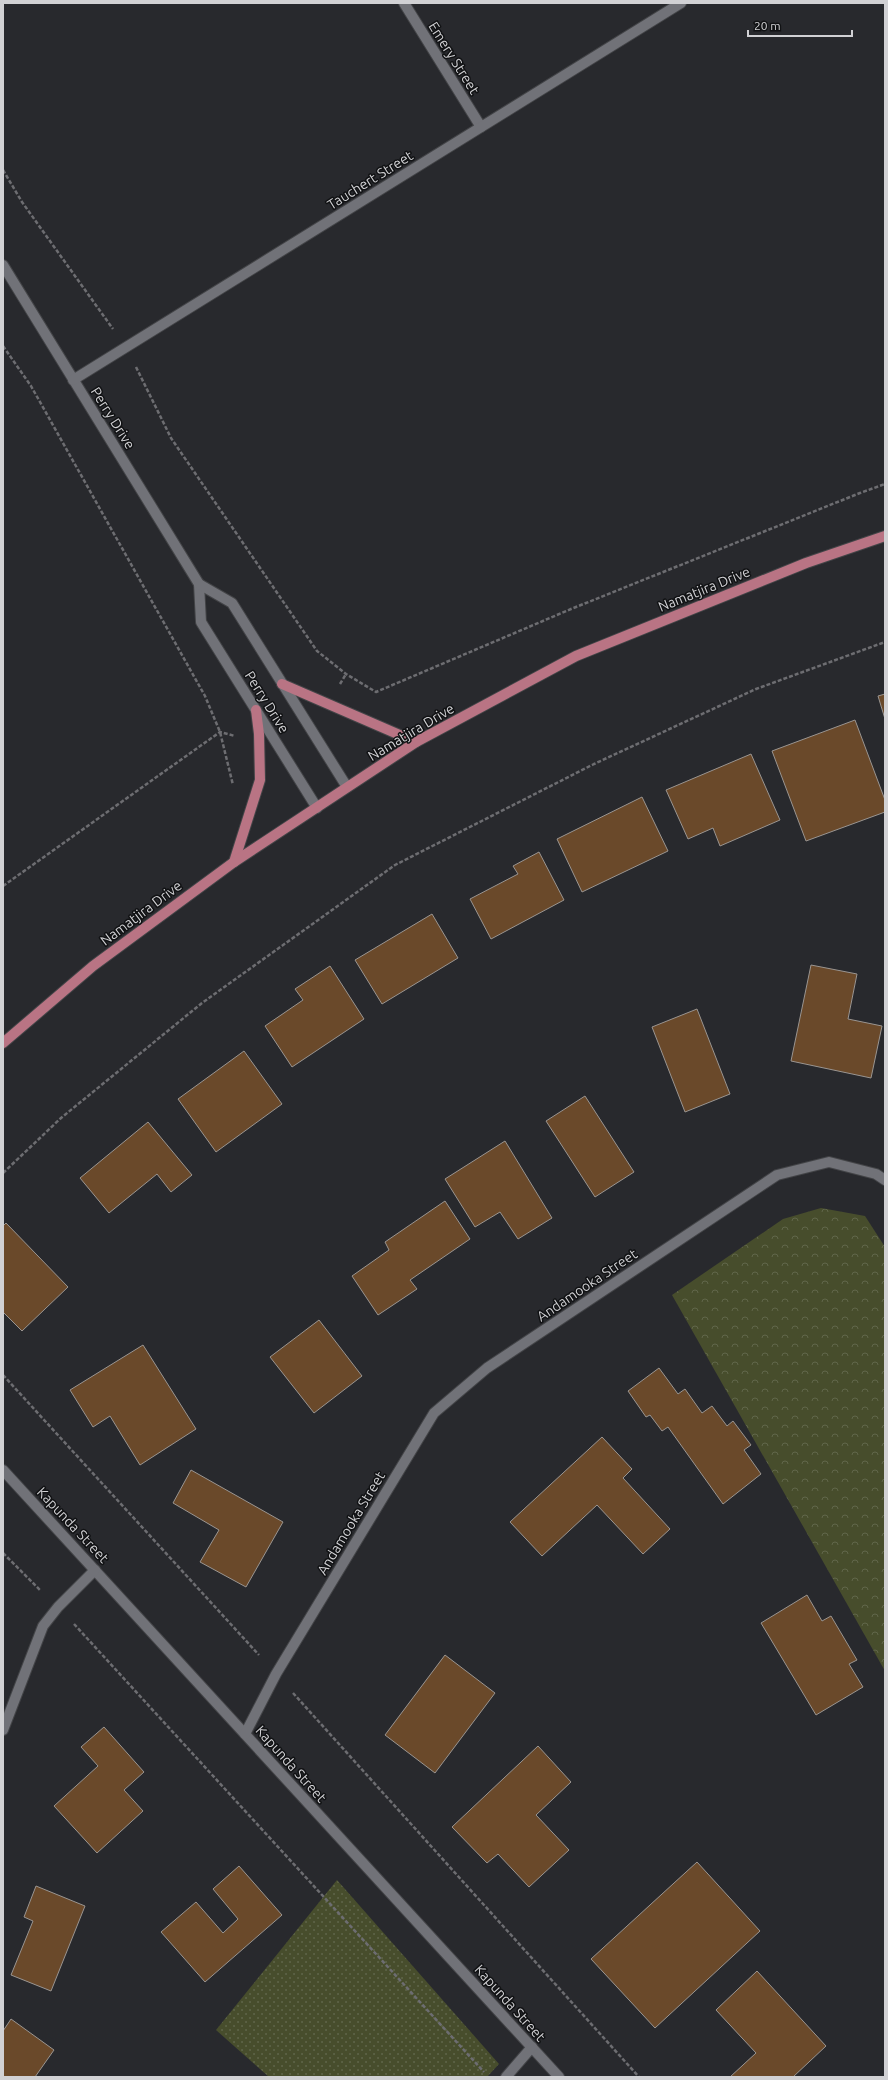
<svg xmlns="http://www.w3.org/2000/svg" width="888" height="2080" viewBox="0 0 888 2080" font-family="Ubuntu,sans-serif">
<defs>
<pattern id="grass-dots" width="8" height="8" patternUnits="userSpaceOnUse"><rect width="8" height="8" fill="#474d2c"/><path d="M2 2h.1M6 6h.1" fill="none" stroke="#60664a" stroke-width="1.8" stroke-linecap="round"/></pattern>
<pattern id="park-crowns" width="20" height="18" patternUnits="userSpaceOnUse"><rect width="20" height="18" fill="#474d2c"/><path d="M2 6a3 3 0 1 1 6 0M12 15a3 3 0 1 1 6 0" fill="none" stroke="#60664a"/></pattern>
</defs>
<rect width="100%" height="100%" fill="#28292d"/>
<polygon fill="url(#grass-dots)" points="337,1880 499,2064 487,2077 269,2077 216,2030"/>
<polygon fill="url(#park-crowns)" points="821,1208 865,1216 885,1247 885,1671 672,1295 783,1219"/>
<g fill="#6a492a" stroke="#9a9591">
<polygon points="885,694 885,719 878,696"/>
<polygon points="855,720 885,800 885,812 806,841 772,751"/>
<polygon points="751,754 780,820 720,846 713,828 688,839 666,790"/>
<polygon points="642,797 668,851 582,892 557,839"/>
<polygon points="539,852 564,900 491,939 470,899 518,874 513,866"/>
<polygon points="432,914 458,958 382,1004 355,960"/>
<polygon points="811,965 857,974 848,1019 882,1026 871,1078 791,1061"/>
<polygon points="330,966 364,1019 292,1067 265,1026 303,1000 295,989"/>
<polygon points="697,1009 730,1094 685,1112 652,1027"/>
<polygon points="244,1051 282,1104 216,1152 178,1099"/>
<polygon points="585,1096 634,1172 595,1197 546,1121"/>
<polygon points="148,1122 192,1175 171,1192 157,1174 109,1213 80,1178"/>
<polygon points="505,1141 552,1218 518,1239 500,1212 475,1227 445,1179"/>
<polygon points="445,1201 470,1239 410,1280 417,1289 378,1315 352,1276 389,1250 385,1242"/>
<polygon points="6,1223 68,1287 22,1331 3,1312 3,1226"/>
<polygon points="319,1320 362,1376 314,1413 270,1357"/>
<polygon points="143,1345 196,1429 140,1465 110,1416 93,1427 70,1390"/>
<polygon points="659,1368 678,1394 685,1389 702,1413 712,1406 727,1426 733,1421 751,1445 744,1450 761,1474 723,1504 668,1427 662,1431 650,1415 646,1417 628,1391"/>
<polygon points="602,1437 632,1469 623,1478 670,1529 643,1554 597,1505 542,1556 510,1522"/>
<polygon points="191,1470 283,1522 246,1587 200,1562 219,1530 173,1503"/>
<polygon points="807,1595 822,1621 831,1616 857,1660 849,1664 863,1687 816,1715 761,1623"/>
<polygon points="445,1655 495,1693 435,1773 385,1735"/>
<polygon points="104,1727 144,1772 124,1790 143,1811 97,1853 54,1806 98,1766 81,1747"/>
<polygon points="538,1746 571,1782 536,1815 569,1850 529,1887 498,1854 487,1863 452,1827"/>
<polygon points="697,1862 760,1931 655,2028 591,1959"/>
<polygon points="239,1866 282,1915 205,1982 161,1932 196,1902 223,1933 238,1919 213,1889"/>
<polygon points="36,1886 85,1906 51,1991 11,1975 33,1921 24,1917"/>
<polygon points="757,1971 826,2046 793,2077 730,2077 756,2053 716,2010"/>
<polygon points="11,2019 54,2050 35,2077 3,2077 3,2031"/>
</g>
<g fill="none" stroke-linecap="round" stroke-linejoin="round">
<g stroke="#434447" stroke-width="12">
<g id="minor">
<polyline points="404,3 481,127"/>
<polyline points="3,265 199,584 201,622 317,808"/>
<polyline points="73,380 681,3"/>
<polyline points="199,584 232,603 347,787"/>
<polyline points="3,1470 559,2077"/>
<polyline points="3,1730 43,1626 58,1607 95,1570"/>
<polyline points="245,1734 276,1674 434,1413 487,1368 777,1175 829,1162 876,1174 885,1180"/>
<polyline points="506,2077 532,2047"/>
</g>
</g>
<g stroke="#434447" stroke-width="12">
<g id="major">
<polyline points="282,684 416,742"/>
<polyline points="234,862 260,780 259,734 256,710"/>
<polyline points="3,1043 93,966 234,862 416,742 576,656 806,563 885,536"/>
</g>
</g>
<g stroke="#6d6d71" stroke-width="2.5" stroke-dasharray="4 2" stroke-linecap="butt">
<polyline points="3,170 22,202 113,329"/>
<polyline points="3,346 31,386 205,696 220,732 233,785"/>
<polyline points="136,367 171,438 317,651 346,674 376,692 571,609 860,493 885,484"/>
<polyline points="340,684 346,674"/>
<polyline points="3,886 220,732 235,736"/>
<polyline points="3,1173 61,1118 202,1003 395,865 594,764 756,689 885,642"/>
<polyline points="3,1375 259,1655"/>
<polyline points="3,1553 41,1591"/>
<polyline points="74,1624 484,2072"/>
<polyline points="293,1693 639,2077"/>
</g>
<use href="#minor" stroke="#717278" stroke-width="10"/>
<use href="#major" stroke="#b97484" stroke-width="10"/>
</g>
<g text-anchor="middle" stroke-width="3" stroke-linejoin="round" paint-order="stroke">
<g font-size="14" fill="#d1d1d4" stroke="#111214">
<text transform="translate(454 58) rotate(58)" y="5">Emery Street</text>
<text transform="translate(370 180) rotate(-32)" y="5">Tauchert Street</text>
<text transform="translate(113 418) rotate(58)" y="5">Perry Drive</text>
<text transform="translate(704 589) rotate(-22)" y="5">Namatjira Drive</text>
<text transform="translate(267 702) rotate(58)" y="5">Perry Drive</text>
<text transform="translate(411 732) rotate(-31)" y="5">Namatjira Drive</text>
<text transform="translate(141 913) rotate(-37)" y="5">Namatjira Drive</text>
<text transform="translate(587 1285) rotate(-34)" y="5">Andamooka Street</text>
<text transform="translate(351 1523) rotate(-59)" y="5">Andamooka Street</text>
<text transform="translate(73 1525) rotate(47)" y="5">Kapunda Street</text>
<text transform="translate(291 1764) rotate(48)" y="5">Kapunda Street</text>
<text transform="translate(510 2003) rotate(48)" y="5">Kapunda Street</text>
</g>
</g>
<rect width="888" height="2080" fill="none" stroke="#d1d1d4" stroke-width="8"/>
<path d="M748 30v6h104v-6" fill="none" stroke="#d1d1d4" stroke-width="2"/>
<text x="754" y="30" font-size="12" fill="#d1d1d4" stroke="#111214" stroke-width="3" paint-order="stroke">20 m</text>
</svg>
